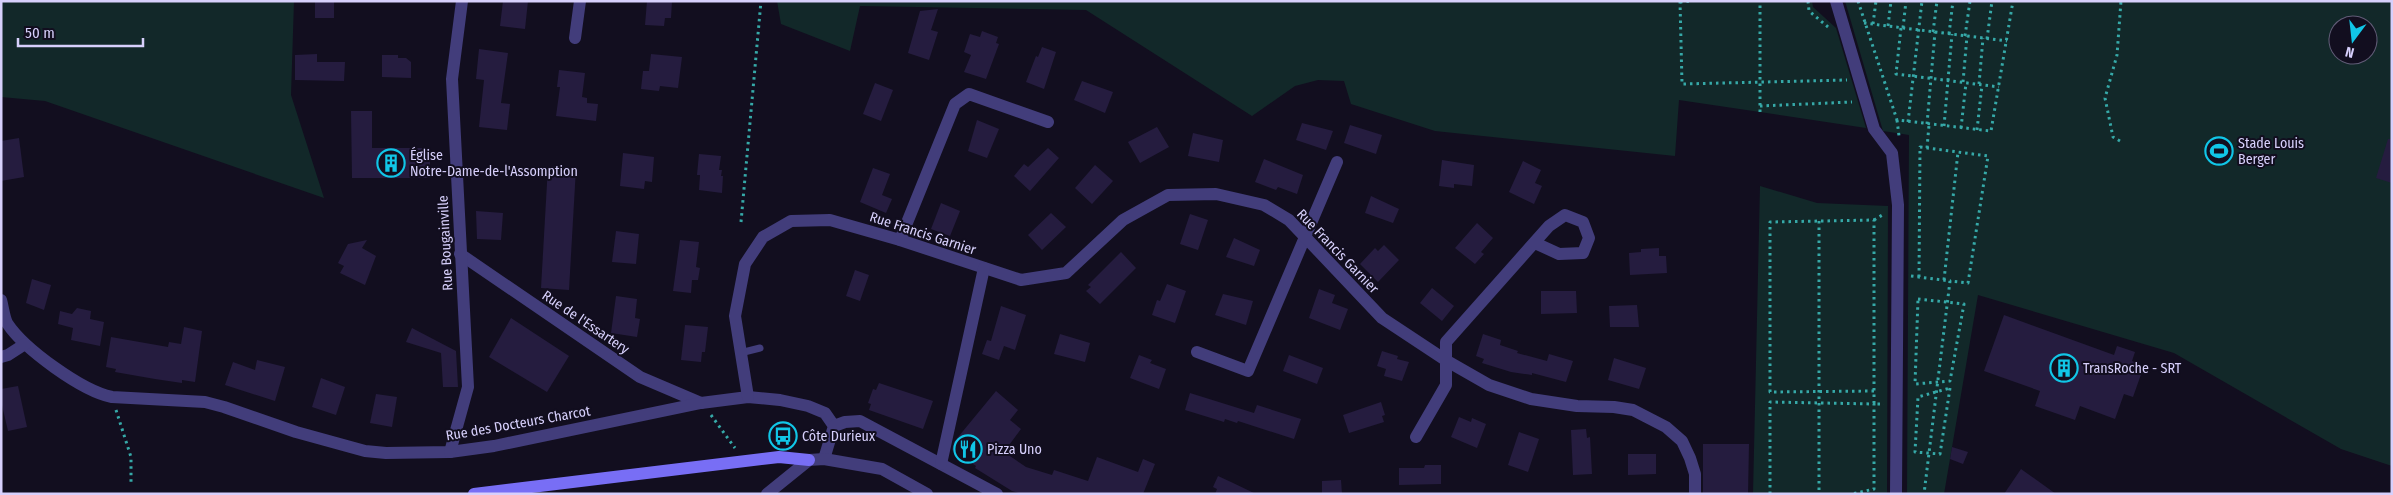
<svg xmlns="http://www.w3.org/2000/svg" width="2393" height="495" viewBox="0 0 2393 495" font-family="'Fira Sans Condensed',sans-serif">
<rect width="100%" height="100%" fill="#120e1f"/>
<g fill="#122829" fill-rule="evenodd">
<polygon points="1,1 294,1 291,95 324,198 45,101 1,97"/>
<polygon points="777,1 1812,1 1813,7 1836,28 1866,128 1679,100 1675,156 1435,131 1351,104 1344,81 1318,80 1295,86 1252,116 1086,10 860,6 850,51 781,24"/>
<path d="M1845 1H2392V466L2341 449 2174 353 1978 295 1944 494H1907L1909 135 1883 131ZM2338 25H2368V55H2338Z"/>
<polygon points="1760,186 1817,203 1888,206 1887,494 1753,494"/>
</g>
<g fill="#251c3f">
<rect x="315" y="1" width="19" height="17"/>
<polygon points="503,1 528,1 525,29 500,26"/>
<polygon points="647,1 672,1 671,18 665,18 664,26 645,25"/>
<polygon points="938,9 931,30 938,32 929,60 908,53 920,11"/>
<polygon points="982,31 998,37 996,43 999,44 986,79 964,72 971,55 964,52 970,34 980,37"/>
<polygon points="1042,47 1056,52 1044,89 1026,82 1036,56 1038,57"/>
<polygon points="479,49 508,53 501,103 510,104 507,130 479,127 484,80 476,79"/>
<polygon points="317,54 317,62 345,62 344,81 295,80 295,55"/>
<polygon points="651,54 682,57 678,88 660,86 659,91 641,89 643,71 649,71"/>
<polygon points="382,55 398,55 398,58 406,58 411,62 411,78 382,77"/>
<polygon points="559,70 585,73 582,97 587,98 587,103 598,104 596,121 556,116 560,87 557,87"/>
<polygon points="1082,81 1113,92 1105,113 1074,100"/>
<polygon points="875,83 893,90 881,121 863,114"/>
<polygon points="351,111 372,111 372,148 430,148 430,178 352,178"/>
<polygon points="977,120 999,129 987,158 968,151"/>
<polygon points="1302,123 1333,131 1326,150 1296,140"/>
<polygon points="1350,125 1382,135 1376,154 1344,143"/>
<polygon points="1157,127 1169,147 1140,163 1128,142"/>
<polygon points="1193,133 1223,140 1219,162 1188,156"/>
<polygon points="19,138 24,177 1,181 1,141"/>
<polygon points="2388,139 2392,139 2392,183 2376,178"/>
<polygon points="1048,148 1059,158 1030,191 1014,176 1024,164 1028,167"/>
<polygon points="623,153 654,157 652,182 645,181 644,189 620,186"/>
<polygon points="699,154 721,156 719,170 722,170 721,176 723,176 722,193 699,190 700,175 697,175"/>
<polygon points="1264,159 1303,175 1297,194 1278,187 1276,190 1255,182"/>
<polygon points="1442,160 1474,165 1472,186 1454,184 1454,188 1439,186"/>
<polygon points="1523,161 1541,170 1535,183 1542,186 1534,204 1509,192"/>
<polygon points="1095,165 1113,181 1092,204 1075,188"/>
<polygon points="548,166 576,168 569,290 541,288"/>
<polygon points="873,168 890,174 882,195 892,199 886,213 860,202"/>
<polygon points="1371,196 1399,209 1393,223 1365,213"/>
<polygon points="941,203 960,211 950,236 931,229"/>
<polygon points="476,211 503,213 501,240 477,239"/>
<polygon points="1051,213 1066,227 1042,250 1028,235"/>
<polygon points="1190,214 1208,220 1198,250 1180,244"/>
<polygon points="1477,223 1493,238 1481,252 1484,254 1475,264 1455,248"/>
<polygon points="616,231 639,234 636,264 612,262"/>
<polygon points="1234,238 1260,250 1254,266 1226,257"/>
<polygon points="367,240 362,248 376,256 365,285 340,273 344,266 338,263 348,244"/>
<polygon points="680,240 699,242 696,267 700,268 698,280 692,280 691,293 673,291"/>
<polygon points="1384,245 1399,260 1378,282 1360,264 1375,248 1378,251"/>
<polygon points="1659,248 1659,256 1666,256 1667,273 1630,275 1629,253 1641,252 1641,249"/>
<polygon points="1121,252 1136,268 1100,304 1086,291 1091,287 1088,285"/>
<polygon points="855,270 869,275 860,301 846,296"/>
<polygon points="32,279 51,285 44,310 26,303"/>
<polygon points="1167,284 1186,291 1175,323 1152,315 1157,300 1160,301"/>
<polygon points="1432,288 1454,306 1442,321 1420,303"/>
<polygon points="1319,289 1335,295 1332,303 1348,309 1340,330 1309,318"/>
<polygon points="1541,291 1576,291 1577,313 1541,314"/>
<polygon points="1223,294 1253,301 1246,325 1215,315"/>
<polygon points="616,296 637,299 635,318 640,319 637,337 611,333"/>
<polygon points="1637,305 1639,327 1610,327 1609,306"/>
<polygon points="1001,306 1026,315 1015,350 1004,346 999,360 982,354 987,340 991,341"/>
<polygon points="77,308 91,311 90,319 104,322 100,346 71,340 73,328 58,324 60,311 72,314"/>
<polygon points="2004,315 2114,355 2117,346 2135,352 2132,361 2144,366 2133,397 2124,394 2115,419 2080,406 2075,420 2035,406 2040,391 1984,371"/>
<polygon points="511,318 569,356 547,392 489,357"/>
<polygon points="685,325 708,327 705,352 702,352 701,362 681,360"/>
<polygon points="184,327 202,331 195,382 182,380 182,383 155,379 115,372 116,369 106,367 111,337 168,347 169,342 181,344"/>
<polygon points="412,328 456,351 458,387 443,387 441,353 406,342"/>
<polygon points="1060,334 1090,343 1085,362 1054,354"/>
<polygon points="1483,334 1501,340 1500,345 1518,351 1517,353 1547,361 1549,354 1573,361 1566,382 1532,373 1532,375 1511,372 1482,363 1484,359 1476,356"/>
<polygon points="1382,351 1398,356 1397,359 1409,362 1402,381 1384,376 1386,369 1377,366"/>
<polygon points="1139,355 1152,360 1150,363 1166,369 1159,389 1130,378"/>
<polygon points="1289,355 1323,368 1317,384 1283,371"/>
<polygon points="1614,358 1646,368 1639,389 1608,380"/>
<polygon points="257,360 285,367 275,401 225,385 233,362 255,370"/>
<polygon points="321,378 345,387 336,415 312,407"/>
<polygon points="879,383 933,401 923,429 869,410 871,404 868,403 873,389 876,390"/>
<polygon points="18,386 27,427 8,431 1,401 1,389"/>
<polygon points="996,391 1018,410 1010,420 1021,429 1004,452 1026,467 1052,475 1054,470 1088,481 1097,457 1138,472 1143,459 1155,464 1143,494 1022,494 1012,491 975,468 976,466 952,450 954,442"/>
<polygon points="1190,393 1254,413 1257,405 1301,419 1294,439 1238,421 1237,423 1225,419 1224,422 1185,410"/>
<polygon points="376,394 397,397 392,427 370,423"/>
<polygon points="1381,402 1385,415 1382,416 1384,422 1349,433 1343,415"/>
<polygon points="1459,417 1471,422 1472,418 1486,424 1477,448 1451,437"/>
<polygon points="1586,429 1587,438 1590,437 1592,474 1573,475 1571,430"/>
<polygon points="1519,432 1539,439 1528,472 1508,465"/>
<polygon points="1703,444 1749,444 1748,494 1703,494"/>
<polygon points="1952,447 1968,452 1963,464 1950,459"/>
<polygon points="1628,454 1656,454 1656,474 1628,475"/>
<polygon points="1425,465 1441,465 1441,484 1399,485 1399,468 1424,468"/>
<polygon points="2021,469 2056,494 2004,494"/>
<polygon points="1218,476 1231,482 1256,494 1215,494 1217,489 1213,487"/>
<polygon points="1341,480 1342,494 1322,494 1322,481"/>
</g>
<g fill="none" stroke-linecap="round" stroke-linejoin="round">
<g stroke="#36a9a8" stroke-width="3" stroke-dasharray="2.5 4" stroke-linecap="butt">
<polyline points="1680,1 1682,84 1847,80"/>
<polyline points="1808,1 1809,11 1828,27"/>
<polyline points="1858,1 1897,120 1991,131 2013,1"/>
<polyline points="1680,2 1693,1"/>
<polyline points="1864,23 2007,41"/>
<polyline points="1873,24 1876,1"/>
<polyline points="1888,26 1891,1"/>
<polyline points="1901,28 1896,74 1999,87"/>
<polyline points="1903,28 1906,1"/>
<polyline points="1933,32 1937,1"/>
<polyline points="1949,34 1953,1"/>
<polyline points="1965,36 1970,1"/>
<polyline points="1987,39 1992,1"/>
<polyline points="1963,82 1967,36"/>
<polyline points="1979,84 1983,38"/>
<polyline points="1760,106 1852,102"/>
<polyline points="1760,112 1760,1"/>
<polyline points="1897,120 1899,136"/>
<polyline points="1908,122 1922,1"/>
<polyline points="1927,124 1935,32"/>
<polyline points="1944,126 1952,34"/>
<polyline points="1961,128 1966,83"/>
<polyline points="1977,130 1982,85"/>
<polyline points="2120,141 2113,137 2105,98 2117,55 2121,1"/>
<polyline points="1927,148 1929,125"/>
<polyline points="1874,220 1884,214"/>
<polyline points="1819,221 1819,494"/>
<polyline points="741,222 761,1"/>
<polyline points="1911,276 1950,281 1924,494"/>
<polyline points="1919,277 1920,147 1988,156 1968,283 1950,281"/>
<polyline points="1944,280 1958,152"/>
<polygon points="1918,299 1964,304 1950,381 1915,384"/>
<polygon points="1950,388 1940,454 1915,452 1918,397"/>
<polyline points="1874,391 1770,392 1770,222 1874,220 1874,404 1884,404"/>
<polyline points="116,410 131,457 131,483"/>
<polyline points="711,415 735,448"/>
<polyline points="1770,494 1770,402 1874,404 1874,489 1852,494"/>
</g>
<polyline stroke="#423d7b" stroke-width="7" points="740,353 760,348"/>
<g stroke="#423d7b" stroke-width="12">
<polyline points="1836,1 1874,129 1892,153 1898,205 1896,494"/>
<polyline points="575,38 580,1"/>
<polyline points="900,240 955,104 969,94 1048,122"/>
<polyline points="460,254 640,377 701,403"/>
<path d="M1 300C3 307 4 317 7 323 24 349 82 391 112 397L205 402 224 407 296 432 365 451 386 453 450 452 494 446 701 403 748 397 780 400 808 406 825 413 834 426 824 459"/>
<polyline points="1197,352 1248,371 1337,162"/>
<polyline points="1,357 8,355 25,344"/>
<polyline points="748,397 735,316 745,264 763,237 791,221 830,220 900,240 1021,280 1066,273 1123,220 1168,195 1216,194 1264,205 1289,220 1382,318 1447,361 1489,385 1531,399 1577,406 1614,407 1633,410 1666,427 1682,441 1690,458 1695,474 1695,494"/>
<polyline points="834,426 845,422 860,421 997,494"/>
<polyline points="1416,437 1446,385 1446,342 1549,226 1565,215 1583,222 1589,238 1583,253 1559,254 1535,243"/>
<polyline points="450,452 468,387 452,79 462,1"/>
<polyline points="941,464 984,268"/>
<polyline points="767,494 809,460 824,459 882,469 927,494"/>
</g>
<polyline stroke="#786ef5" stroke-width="12" points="474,494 779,457 809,460"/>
</g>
<defs>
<g id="stadium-ring" transform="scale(1.4375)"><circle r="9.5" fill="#120e1f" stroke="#11c6e7" stroke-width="1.5"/><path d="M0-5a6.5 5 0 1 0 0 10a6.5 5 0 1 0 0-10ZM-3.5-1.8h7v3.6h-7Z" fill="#11c6e7"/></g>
<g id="building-ring" transform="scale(1.4375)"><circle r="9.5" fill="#120e1f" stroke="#11c6e7" stroke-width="1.5"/><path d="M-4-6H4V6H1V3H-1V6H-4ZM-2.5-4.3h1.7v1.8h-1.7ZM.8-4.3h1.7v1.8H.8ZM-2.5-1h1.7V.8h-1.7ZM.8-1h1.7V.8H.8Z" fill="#11c6e7"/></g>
<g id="bus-ring" transform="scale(1.4375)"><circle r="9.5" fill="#120e1f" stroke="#11c6e7" stroke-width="1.5"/><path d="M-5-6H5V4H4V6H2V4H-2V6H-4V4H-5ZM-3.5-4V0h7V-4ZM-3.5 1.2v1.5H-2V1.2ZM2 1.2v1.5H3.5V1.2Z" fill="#11c6e7"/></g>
<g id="restaurant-ring" transform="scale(1.4375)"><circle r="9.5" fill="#120e1f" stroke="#11c6e7" stroke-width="1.5"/><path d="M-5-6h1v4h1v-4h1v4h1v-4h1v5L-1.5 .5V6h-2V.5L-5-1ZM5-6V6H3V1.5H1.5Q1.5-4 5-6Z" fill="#11c6e7"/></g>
</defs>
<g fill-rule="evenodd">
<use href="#stadium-ring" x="2219" y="151"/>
<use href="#building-ring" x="391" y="163"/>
<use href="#building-ring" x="2064" y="368"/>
<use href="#bus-ring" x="783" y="436"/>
<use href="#restaurant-ring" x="968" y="449"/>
</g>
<g text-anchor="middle" stroke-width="4" stroke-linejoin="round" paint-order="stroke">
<g font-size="14" fill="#d7d0fc" stroke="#120e1f" text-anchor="start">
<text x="2238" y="148">Stade Louis<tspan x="2238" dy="16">Berger</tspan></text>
<text x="410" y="160">Église<tspan x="410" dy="16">Notre-Dame-de-l'Assomption</tspan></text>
<text x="2083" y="373">TransRoche - SRT</text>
<text x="802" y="441">Côte Durieux</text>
<text x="987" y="454">Pizza Uno</text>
</g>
<g font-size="14" fill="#d7d0fc" stroke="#120e1f">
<text transform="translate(923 233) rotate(18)" y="5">Rue Francis Garnier</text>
<text transform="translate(445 243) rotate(-93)" y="5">Rue Bougainville</text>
<text transform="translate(1338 251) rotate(46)" y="5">Rue Francis Garnier</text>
<text transform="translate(586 322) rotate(34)" y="5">Rue de l'Essartery</text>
<text transform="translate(518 423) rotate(-10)" y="5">Rue des Docteurs Charcot</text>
</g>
</g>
<rect width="2393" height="495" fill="none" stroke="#d7d0fc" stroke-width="5"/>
<g transform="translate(2353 40) rotate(195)"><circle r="24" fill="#120e1f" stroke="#615c77"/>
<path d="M0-4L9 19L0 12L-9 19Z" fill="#11c6e7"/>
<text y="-8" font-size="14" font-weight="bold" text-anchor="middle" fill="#d7d0fc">N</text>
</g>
<path d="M18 38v8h125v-8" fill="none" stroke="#d7d0fc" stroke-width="2.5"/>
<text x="25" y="38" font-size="15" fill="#d7d0fc" stroke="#120e1f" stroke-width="4" paint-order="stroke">50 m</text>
</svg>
